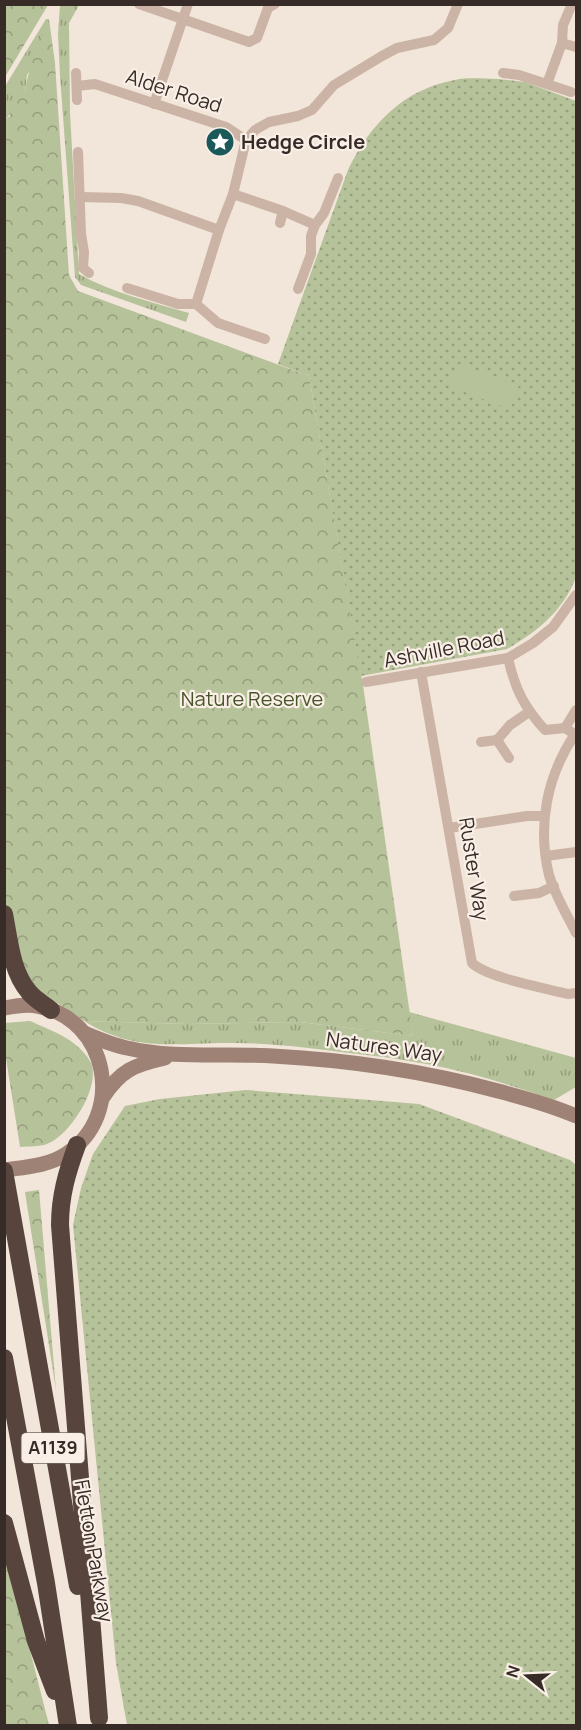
<svg xmlns="http://www.w3.org/2000/svg" width="581" height="1730" viewBox="0 0 581 1730" font-family="Manrope,sans-serif">
<defs>
<pattern id="grass-tufts" width="24" height="20" patternUnits="userSpaceOnUse" patternTransform="scale(1.5)"><rect width="24" height="20" fill="#b6c299"/><path d="M3 7l-1-3M5 7V3M7 7l1-3M15 17l-1-3M17 17v-4M19 17l1-3" fill="none" stroke="#959e7d"/></pattern>
<pattern id="forest-crowns" width="20" height="18" patternUnits="userSpaceOnUse" patternTransform="scale(1.5)"><rect width="20" height="18" fill="#b6c299"/><path d="M2 6a3 3 0 1 1 6 0M12 15a3 3 0 1 1 6 0" fill="none" stroke="#959e7d"/></pattern>
<pattern id="park-dots" width="8" height="8" patternUnits="userSpaceOnUse" patternTransform="scale(1.5)"><rect width="8" height="8" fill="#b6c299"/><path d="M2 2h.1M6 6h.1" fill="none" stroke="#959e7d" stroke-width="1.8" stroke-linecap="round"/></pattern>
</defs>
<rect width="100%" height="100%" fill="#f2e5d9"/>
<g fill="url(#grass-tufts)">
<path d="M60 5H79L69 23 70 113 79 274C112 293 152 302 189 313L186 322 81 285 75 277 60 76 58 34Z"/>
<polygon points="46,19 49,19 33,67 27,75 25,93 5,121 4,88"/>
<path d="M409 1012 576 1058V1087L554 1100C528 1091 501 1082 475 1075 437 1065 397 1058 358 1054 317 1049 276 1043 235 1043 176 1042 138 1054 84 1021L188 1024 300 1022 413 1036Z"/>
</g>
<g fill="url(#forest-crowns)">
<polygon points="5,4 48,5 5,77 4,5"/>
<path d="M49 19 55 63 69 275 78 291 309 376 363 685 413 1036 300 1022 188 1024 84 1021 38 990 22 971 9 930 4 889V121L10 116V101L25 93C27 71 41 40 49 19Z"/>
<path d="M30 1021C52 1031 77 1039 90 1061 103 1084 70 1136 47 1144 39 1147 28 1146 20 1147L5 1052 4 1023Z"/>
<polygon points="39,1190 56,1390 25,1192"/>
<polygon points="5,1552 49,1725 5,1725"/>
</g>
<g fill="url(#park-dots)">
<path d="M498 79 525 82 576 101V577C564 610 537 632 507 649L361 676 309 376 278 364 348 170C370 124 404 89 455 80 469 77 484 79 498 79Z"/>
<polygon points="246,1090 419,1104 570,1160 576,1165 576,1725 127,1725 116,1663 73,1225 81,1188 93,1154 125,1106 160,1099"/>
</g>
<polygon fill="#b6c299" points="458,367 468,367 519,385 510,409 456,389 450,382 451,373"/>
<g fill="none" stroke-linecap="round" stroke-linejoin="round">
<g stroke="#cbb4a5" stroke-width="10">
<polyline points="139,4 249,42 257,38 268,8 275,4"/>
<polyline points="562,43 576,47"/>
<polyline points="76,73 77,100"/>
<polyline points="503,73 519,75 571,92"/>
<polyline points="547,84 562,43 563,25 572,4"/>
<polyline points="77,86 95,84 226,127 246,140"/>
<polyline points="154,104 188,4"/>
<polyline points="78,152 81,234 84,252 83,268 89,273"/>
<polyline points="233,194 283,211 315,225"/>
<polyline points="81,197 121,198 138,201 219,230"/>
<polyline points="280,223 283,211"/>
<polyline points="127,288 178,304 196,304"/>
<polyline points="298,289 311,254 311,236 315,225 324,213 338,178"/>
<polyline points="265,339 218,323 196,304 219,230 233,194 246,140 255,130 269,122 298,116 312,110 334,85 382,56 397,48 434,40 448,28 458,4"/>
<path d="M508 658C515 689 524 707 545 730L565 728 576 735"/>
<path d="M421 672 472 963C488 978 545 988 568 994L576 993"/>
<polyline points="366,682 508,658 533,643 553,627 576,595"/>
<polyline points="565,728 576,710"/>
<path d="M575 734C547 776 537 825 549 875 555 895 567 915 576 933"/>
<polyline points="497,740 510,725 529,712"/>
<polyline points="481,742 497,740 509,758"/>
<polyline points="449,828 527,816 544,816"/>
<polyline points="546,856 576,852"/>
<polyline points="514,896 539,893 554,886"/>
</g>
<g stroke="#9e8276" stroke-width="15">
<path d="M4 1008C15 1006 26 1004 37 1006 108 1018 127 1115 66 1154 48 1166 26 1167 4 1170"/>
<path d="M84 1033C98 1039 112 1045 127 1048 174 1059 224 1053 273 1056 349 1060 424 1071 498 1091 525 1098 551 1105 576 1116"/>
<path d="M103 1097C121 1070 134 1065 165 1058"/>
</g>
<g stroke="#57443d" stroke-width="18">
<path d="M4 914C9 939 11 971 29 992 34 999 44 1004 51 1010"/>
<path d="M77 1145C67 1172 60 1196 60 1225L99 1718"/>
<polyline points="4,1171 78,1586"/>
<polyline points="4,1358 46,1583 68,1726"/>
<polyline points="4,1523 36,1641 55,1691"/>
</g>
</g>
<defs>
<g id="sight-disc" transform="scale(1.5)"><circle r="9.5" fill="#1b5859" stroke="#faefe6"/><path d="M0-6L1.8-2.2L6-1.7L2.9 1.2L3.7 5.4L0 3.3L-3.7 5.4L-2.9 1.2L-6-1.7L-1.8-2.2Z" fill="#fff"/></g>
</defs>
<g fill-rule="evenodd">
<use href="#sight-disc" x="220" y="142"/>
</g>
<g text-anchor="middle" stroke-width="4.5" stroke-linejoin="round" paint-order="stroke">
<rect fill="#faefe6" stroke="#716660" stroke-width="1.5" x="21.5" y="1433" width="63" height="30" rx="4.5"/>
<g font-size="18" font-weight="bold" fill="#362b27">
<text x="53" y="1454">A1139</text>
</g>
<g font-size="20" fill="#362b27" stroke="#faefe6">
<text transform="translate(174 91) rotate(18)" y="7">Alder Road</text>
<text transform="translate(444 649) rotate(-11)" y="7">Ashville Road</text>
<text transform="translate(474 869) rotate(81)" y="7">Ruster Way</text>
<text transform="translate(384 1047) rotate(8)" y="7">Natures Way</text>
<text transform="translate(94 1551) rotate(80)" y="7">Fletton Parkway</text>
</g>
<g font-size="20" font-weight="bold" fill="#362b27" stroke="#faefe6" text-anchor="start">
<text x="241" y="149">Hedge Circle</text>
</g>
<g font-size="20" fill="#48552a" stroke="#faefe6">
<text x="252" y="706">Nature Reserve</text>
</g>
</g>
<rect width="581" height="1730" fill="none" stroke="#362b27" stroke-width="12"/>
<g transform="translate(527 1676) rotate(288)" stroke="#faefe6" stroke-width="4.5" paint-order="stroke">
<path d="M0-4.5L10 22L0 15L-10 22Z" fill="#362b27"/>
<text y="-9" font-size="16" font-weight="bold" text-anchor="middle" fill="#362b27">N</text>
</g>
</svg>
